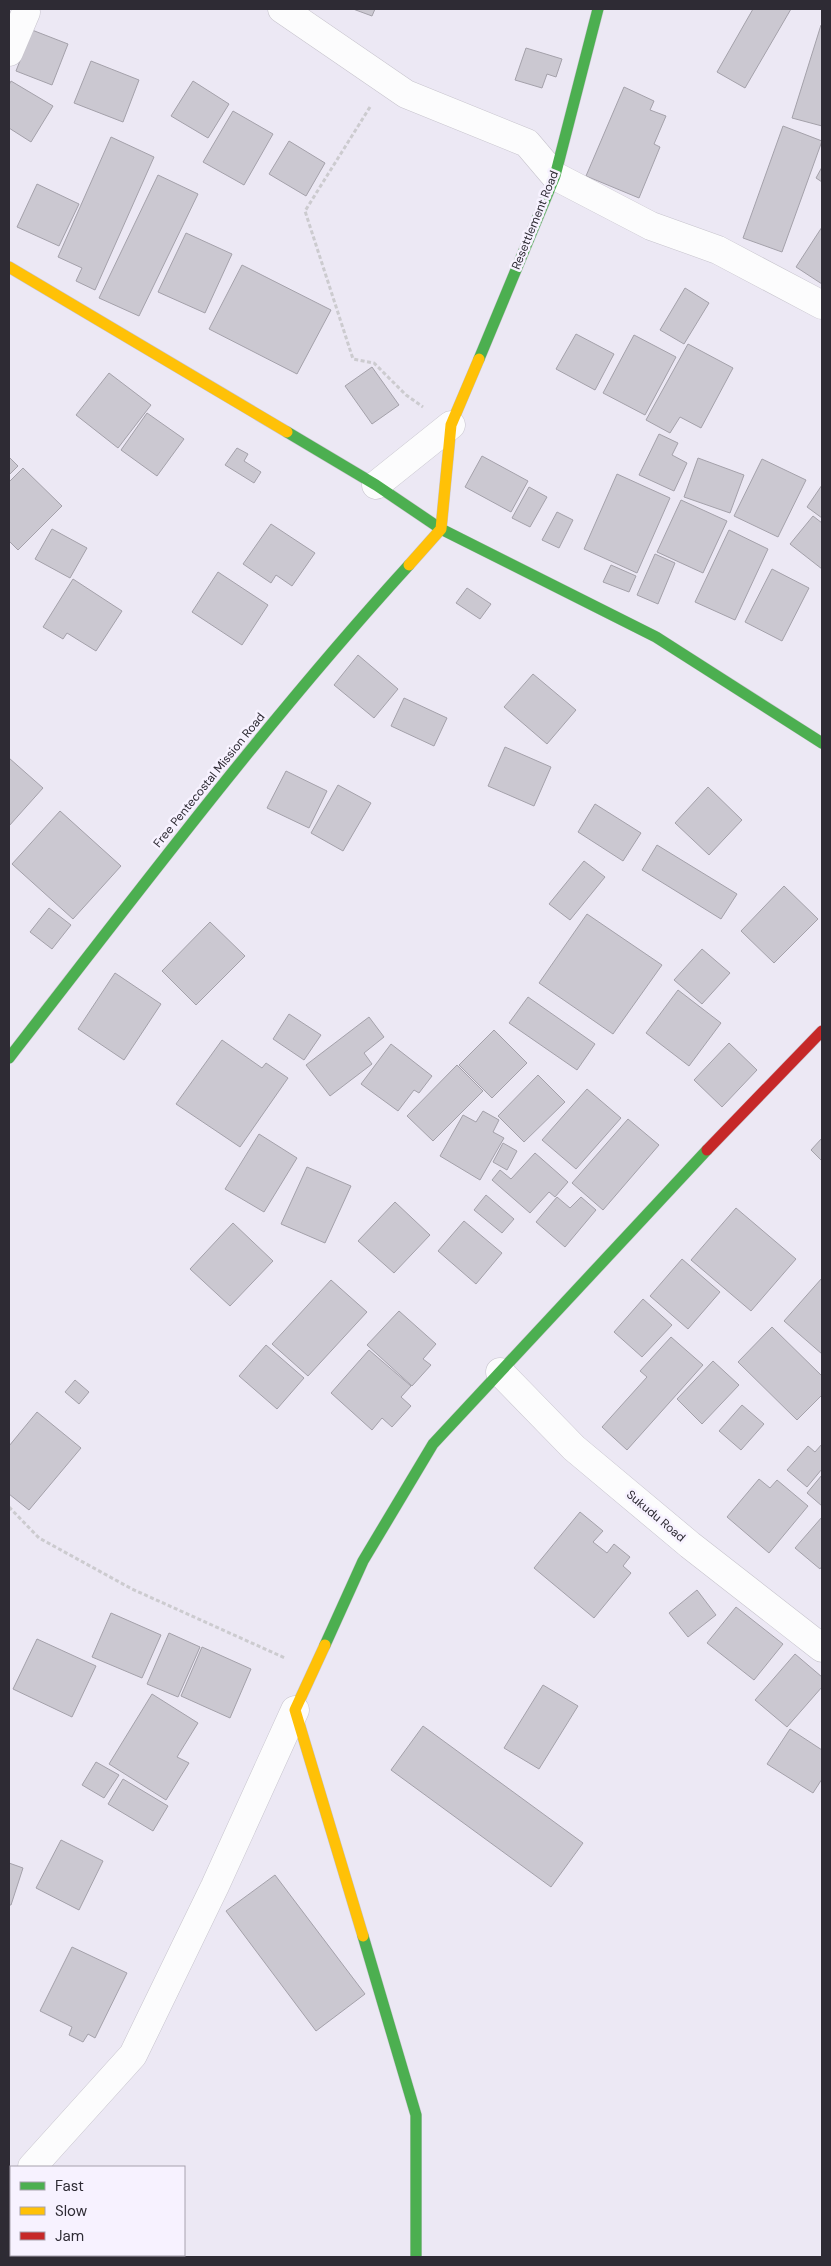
<svg xmlns="http://www.w3.org/2000/svg" width="831" height="2266" viewBox="0 0 831 2266" font-family="'DM Sans',sans-serif">
<rect width="100%" height="100%" fill="#ece8f4"/>
<g fill="#cbc8d1" stroke="#a4a1aa">
<polygon points="353,9 375,9 372,16"/>
<polygon points="753,9 791,9 745,88 717,72"/>
<polygon points="821,25 822,26 822,126 792,118"/>
<polygon points="32,30 68,44 52,85 16,71"/>
<polygon points="526,48 562,59 556,77 547,74 542,88 515,80"/>
<polygon points="91,61 139,80 123,122 74,103"/>
<polygon points="11,81 53,106 31,142 9,128 9,85"/>
<polygon points="193,81 229,104 208,138 171,116"/>
<polygon points="624,87 654,101 650,110 666,116 654,144 660,147 639,198 586,176"/>
<polygon points="233,111 273,134 244,185 203,162"/>
<polygon points="783,126 822,141 782,252 743,238"/>
<polygon points="111,137 154,157 95,290 76,281 82,268 58,257"/>
<polygon points="289,141 325,163 306,196 269,174"/>
<polygon points="822,167 822,182 816,178"/>
<polygon points="158,175 198,194 139,316 99,298"/>
<polygon points="37,184 79,204 59,246 17,227"/>
<polygon points="822,227 822,284 796,267"/>
<polygon points="186,233 232,254 205,313 158,292"/>
<polygon points="242,265 331,310 297,374 209,329"/>
<polygon points="685,288 709,303 684,344 660,330"/>
<polygon points="576,334 614,354 595,390 556,369"/>
<polygon points="634,335 676,357 645,415 603,393"/>
<polygon points="688,344 733,368 701,428 680,417 670,433 646,420"/>
<polygon points="372,367 399,405 372,424 345,386"/>
<polygon points="109,373 151,405 118,448 76,415"/>
<polygon points="147,413 184,439 157,476 121,450"/>
<polygon points="659,434 678,443 672,455 687,463 674,491 639,475"/>
<polygon points="237,448 248,454 244,461 261,472 254,483 225,465"/>
<polygon points="482,456 528,481 511,512 465,487"/>
<polygon points="9,457 18,466 9,475"/>
<polygon points="698,458 744,475 730,513 684,497"/>
<polygon points="762,459 806,480 778,537 734,516"/>
<polygon points="23,468 62,506 18,550 9,541 9,482"/>
<polygon points="617,474 670,498 637,573 584,549"/>
<polygon points="822,485 822,518 807,507"/>
<polygon points="529,487 547,497 530,527 512,518"/>
<polygon points="681,500 727,521 703,573 657,552"/>
<polygon points="557,512 573,520 559,548 542,540"/>
<polygon points="813,516 822,523 822,569 790,544"/>
<polygon points="271,524 315,553 292,586 276,575 271,583 243,564"/>
<polygon points="52,529 87,548 70,578 35,559"/>
<polygon points="729,530 768,549 735,620 695,602"/>
<polygon points="655,554 675,563 658,604 637,595"/>
<polygon points="611,565 636,576 629,592 603,582"/>
<polygon points="772,569 809,588 782,641 745,622"/>
<polygon points="218,572 268,605 242,645 192,612"/>
<polygon points="73,579 122,611 96,651 67,633 63,639 43,627"/>
<polygon points="467,588 491,604 480,619 456,603"/>
<polygon points="358,655 398,689 374,718 334,685"/>
<polygon points="533,674 576,710 547,744 504,707"/>
<polygon points="404,698 447,718 434,746 391,726"/>
<polygon points="505,747 551,767 534,806 488,786"/>
<polygon points="9,758 43,788 9,826"/>
<polygon points="286,771 327,791 309,828 267,808"/>
<polygon points="338,785 371,803 343,851 311,833"/>
<polygon points="708,787 742,820 709,855 675,823"/>
<polygon points="595,804 641,833 623,861 578,832"/>
<polygon points="60,811 121,866 73,919 12,864"/>
<polygon points="657,845 737,894 721,919 642,870"/>
<polygon points="584,861 605,877 570,920 549,904"/>
<polygon points="784,886 818,919 774,963 741,931"/>
<polygon points="49,908 71,925 52,949 30,932"/>
<polygon points="587,914 662,965 613,1034 539,983"/>
<polygon points="210,922 245,956 196,1005 162,971"/>
<polygon points="702,949 730,973 702,1004 674,980"/>
<polygon points="115,973 161,1004 124,1060 78,1029"/>
<polygon points="678,990 721,1023 689,1066 646,1033"/>
<polygon points="528,997 595,1044 577,1070 509,1023"/>
<polygon points="289,1014 321,1035 304,1060 273,1039"/>
<polygon points="369,1017 384,1037 364,1053 372,1064 330,1096 306,1065"/>
<polygon points="494,1030 527,1063 492,1098 459,1065"/>
<polygon points="222,1040 262,1068 266,1063 288,1078 240,1147 176,1104"/>
<polygon points="729,1043 757,1070 722,1107 694,1080"/>
<polygon points="391,1044 432,1076 419,1093 414,1090 398,1111 361,1084"/>
<polygon points="457,1065 483,1091 433,1141 407,1116"/>
<polygon points="538,1075 565,1102 524,1142 498,1116"/>
<polygon points="587,1089 621,1118 576,1169 542,1140"/>
<polygon points="483,1111 499,1120 493,1132 504,1138 480,1180 440,1156 463,1115 476,1122"/>
<polygon points="628,1119 659,1145 603,1210 572,1183"/>
<polygon points="259,1134 297,1158 264,1212 225,1189"/>
<polygon points="822,1138 822,1161 811,1150"/>
<polygon points="503,1143 517,1151 507,1170 493,1162"/>
<polygon points="535,1153 568,1182 555,1197 549,1192 530,1213 492,1180 500,1170 511,1179"/>
<polygon points="307,1167 351,1186 325,1243 281,1224"/>
<polygon points="486,1195 514,1219 502,1233 474,1210"/>
<polygon points="557,1197 570,1208 581,1197 596,1210 565,1247 536,1222"/>
<polygon points="395,1202 430,1235 394,1273 358,1241"/>
<polygon points="736,1208 796,1259 751,1311 691,1260"/>
<polygon points="464,1221 502,1253 476,1284 438,1251"/>
<polygon points="233,1223 273,1261 230,1306 190,1269"/>
<polygon points="682,1259 720,1292 688,1329 650,1296"/>
<polygon points="822,1278 822,1354 784,1321"/>
<polygon points="331,1280 367,1312 308,1376 272,1344"/>
<polygon points="643,1299 672,1325 642,1357 614,1332"/>
<polygon points="399,1311 436,1344 423,1359 431,1365 412,1386 367,1345"/>
<polygon points="772,1327 822,1376 822,1395 797,1420 738,1362"/>
<polygon points="671,1337 703,1365 627,1450 602,1427 647,1377 640,1371"/>
<polygon points="266,1345 304,1378 277,1409 239,1376"/>
<polygon points="369,1350 411,1386 401,1397 411,1406 392,1427 382,1418 372,1430 331,1393"/>
<polygon points="713,1361 739,1385 702,1424 677,1399"/>
<polygon points="75,1380 89,1392 79,1404 65,1392"/>
<polygon points="742,1405 764,1424 741,1450 719,1431"/>
<polygon points="37,1412 81,1448 29,1510 9,1494 9,1446"/>
<polygon points="822,1444 822,1469 807,1487 787,1470 808,1446 815,1452"/>
<polygon points="822,1475 822,1506 807,1493"/>
<polygon points="759,1479 770,1488 777,1480 808,1506 769,1553 727,1517"/>
<polygon points="580,1512 603,1531 593,1542 607,1553 614,1544 630,1557 623,1566 631,1573 594,1618 534,1568"/>
<polygon points="822,1517 822,1566 820,1569 795,1548"/>
<polygon points="697,1590 716,1615 688,1637 669,1613"/>
<polygon points="736,1607 783,1644 754,1680 707,1643"/>
<polygon points="111,1613 161,1635 142,1678 92,1657"/>
<polygon points="169,1633 200,1647 178,1697 147,1684"/>
<polygon points="37,1639 96,1666 72,1717 13,1689"/>
<polygon points="202,1647 251,1669 230,1718 181,1696"/>
<polygon points="795,1654 822,1677 822,1687 787,1727 755,1700"/>
<polygon points="543,1685 578,1706 539,1769 504,1748"/>
<polygon points="152,1694 198,1723 177,1757 189,1763 166,1800 109,1764"/>
<polygon points="423,1726 583,1843 551,1887 391,1770"/>
<polygon points="790,1729 822,1750 822,1779 813,1793 767,1764"/>
<polygon points="96,1762 119,1775 104,1798 82,1785"/>
<polygon points="123,1779 168,1806 153,1831 108,1804"/>
<polygon points="61,1840 103,1861 79,1910 36,1888"/>
<polygon points="9,1863 23,1868 11,1905 9,1905"/>
<polygon points="275,1875 365,1994 316,2031 226,1911"/>
<polygon points="72,1947 127,1973 95,2038 88,2034 83,2042 69,2035 72,2027 40,2011"/>
</g>
<g fill="none" stroke-linecap="round" stroke-linejoin="round">
<g stroke="#c7c4cd" stroke-width="29">
<g id="street">
<polyline points="282,9 406,94 527,143 555,176 651,226 718,250 822,305"/>
<polyline points="9,52 26,12"/>
<polyline points="376,485 451,425"/>
<polyline points="500,1372 574,1448 690,1545 822,1648"/>
<polyline points="32,2167 133,2055 215,1886 295,1710"/>
<polyline points="9,2193 11,2191"/>
</g>
</g>
<g stroke="#c7c4cd" stroke-width="12">
<g id="fast">
<polyline points="479,359 555,176 598,9"/>
<polyline points="287,432 376,485 441,529 656,637 822,743"/>
<path d="M9 1058C139 891 266 722 409 565"/>
<polyline points="325,1645 363,1561 433,1444 707,1150"/>
<polyline points="363,1936 416,2115 416,2257"/>
</g>
</g>
<g stroke="#c7c4cd" stroke-width="12">
<g id="slow">
<polyline points="9,267 287,432"/>
<polyline points="409,565 441,529 451,425 479,359"/>
<polyline points="325,1645 295,1710 363,1936"/>
</g>
</g>
<g stroke="#c7c4cd" stroke-width="12">
<polyline id="jam" points="707,1150 822,1031"/>
</g>
<g stroke="#cccbcf" stroke-width="3" stroke-dasharray="4 2.5" stroke-linecap="butt">
<polyline points="370,107 305,211 353,359 374,363 406,395 423,407"/>
<polyline points="9,1507 39,1538 132,1589 285,1658"/>
</g>
<use href="#street" stroke="#fcfcfd" stroke-width="28"/>
<use href="#fast" stroke="#4caf50" stroke-width="11"/>
<use href="#slow" stroke="#ffc107" stroke-width="11"/>
<use href="#jam" stroke="#c62828" stroke-width="11"/>
</g>
<g text-anchor="middle" stroke-width="5" stroke-linejoin="round" paint-order="stroke">
<g font-size="12" fill="#2e2b34" stroke="#f7f2ff">
<text transform="translate(535 220) rotate(-68)" y="4">Resettlement Road</text>
<text transform="translate(209 780) rotate(-51)" y="4">Free Pentecostal Mission Road</text>
<text transform="translate(656 1516) rotate(40)" y="4">Sukudu Road</text>
</g>
</g>
<rect width="831" height="2266" fill="none" stroke="#2e2b34" stroke-width="20"/>
<rect x="10" y="2166" width="175" height="90" fill="#f7f2ff" stroke="#a7a2ae"/>
<rect x="20" y="2182" width="25" height="8" fill="#4caf50" stroke="#a7a2ae"/>
<text x="55" y="2191" font-size="15" fill="#2e2b34">Fast</text>
<rect x="20" y="2207" width="25" height="8" fill="#ffc107" stroke="#a7a2ae"/>
<text x="55" y="2216" font-size="15" fill="#2e2b34">Slow</text>
<rect x="20" y="2232" width="25" height="8" fill="#c62828" stroke="#a7a2ae"/>
<text x="55" y="2241" font-size="15" fill="#2e2b34">Jam</text>
</svg>
